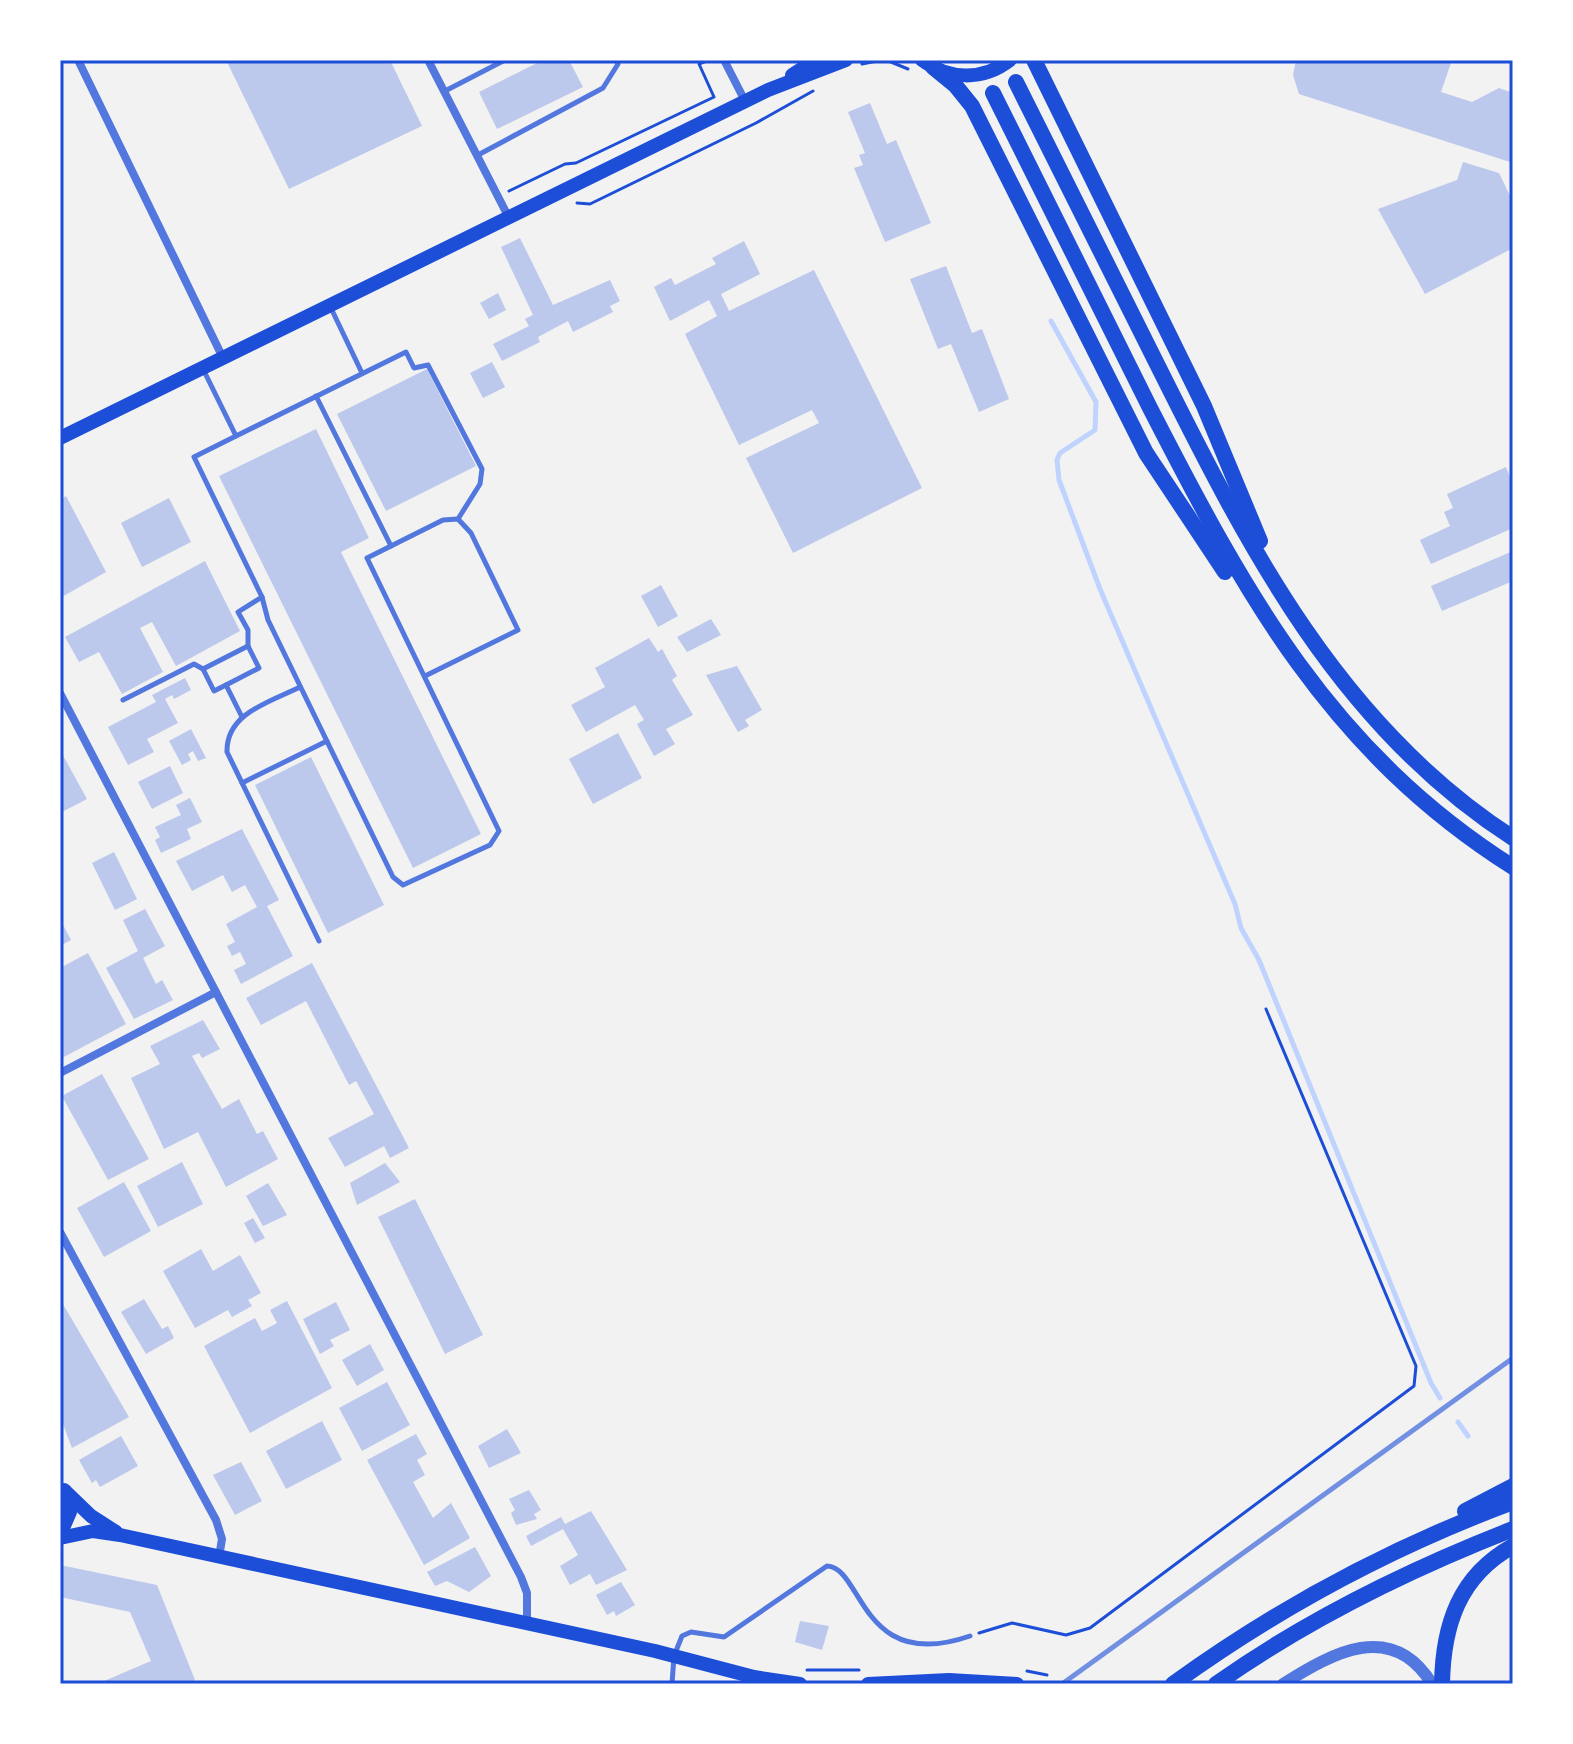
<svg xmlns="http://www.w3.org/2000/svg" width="1573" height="1744" viewBox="0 0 1573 1744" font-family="'Zilla Slab',serif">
<rect width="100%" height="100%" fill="#f2f2f2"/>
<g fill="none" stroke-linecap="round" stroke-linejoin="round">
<g stroke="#bfd3fe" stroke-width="5">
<polyline points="1051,321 1096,402 1095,430 1060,453 1057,460 1059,480 1100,589 1235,904 1241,928 1259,960 1431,1383 1440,1398"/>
<polyline points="1458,1422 1468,1436"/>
</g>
</g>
<g fill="#bdc9ec">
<polygon points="226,60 390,60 422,126 289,189"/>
<polygon points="543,60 569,60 583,87 497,129 479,92"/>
<polygon points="1296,60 1452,60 1441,92 1472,102 1499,88 1513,93 1513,163 1299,94 1293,75"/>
<polygon points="870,103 887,144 896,140 931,223 885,242 854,168 863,165 859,155 865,153 848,112"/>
<polygon points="1463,162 1499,173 1513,202 1513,248 1425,294 1378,209 1457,180"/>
<polygon points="520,238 553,305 610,280 620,301 610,306 613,312 573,332 568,321 538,337 540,342 502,361 493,344 529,326 525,319 533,315 501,247"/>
<polygon points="744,241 760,274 721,294 729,311 814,270 922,488 793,553 746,458 819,423 812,410 739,445 685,334 717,316 709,300 670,321 654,287 671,278 675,285 716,264 712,258"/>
<polygon points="946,266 972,333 982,329 1009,399 979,412 951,344 938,349 910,279"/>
<polygon points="498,293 506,310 489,319 480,303"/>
<polygon points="492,362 505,387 483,398 470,373"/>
<polygon points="427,369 476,466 386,511 337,414"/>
<polygon points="316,429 369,538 341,552 481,834 413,868 219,476"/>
<polygon points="1506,467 1513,484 1513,528 1431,564 1420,540 1450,526 1444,512 1453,508 1447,494"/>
<polygon points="66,496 106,572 60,598 60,500"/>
<polygon points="169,498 191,542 142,567 121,523"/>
<polygon points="1513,551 1513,581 1442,611 1431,586"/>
<polygon points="205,561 240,631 176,666 152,622 140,628 163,672 122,694 99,652 79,662 65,637"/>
<polygon points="661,585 678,616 658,627 641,596"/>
<polygon points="711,619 721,635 687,652 677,637"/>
<polygon points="649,638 658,652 662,649 677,676 672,680 693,715 666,729 675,744 654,756 637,724 644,720 635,705 586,732 571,705 605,687 595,668"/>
<polygon points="737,666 762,710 745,720 749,726 738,732 706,675"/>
<polygon points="185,678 191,690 174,699 172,695 165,699 178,723 147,739 154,752 128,765 108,727 156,702 152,695"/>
<polygon points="191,729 206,758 198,761 193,751 188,754 191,760 182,765 169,741"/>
<polygon points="618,733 642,778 593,804 569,759"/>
<polygon points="60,750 87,799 60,813"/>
<polygon points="311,757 384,905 328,933 255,785"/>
<polygon points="170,766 183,793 152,809 138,782"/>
<polygon points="190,798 202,822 187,829 191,839 161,853 155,840 160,837 155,827 181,815 176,805"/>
<polygon points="242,829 279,900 267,906 293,956 241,984 234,970 246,964 240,952 232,956 227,946 235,942 226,924 257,907 245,885 232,892 223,875 192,891 176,861"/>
<polygon points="114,852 137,899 115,910 92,863"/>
<polygon points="145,909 165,946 143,958 156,984 162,980 173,1000 134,1019 106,968 138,951 123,920"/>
<polygon points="60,919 71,940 60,946"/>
<polygon points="88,953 126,1024 60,1059 60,968"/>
<polygon points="312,963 409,1148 390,1158 384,1146 345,1167 328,1138 374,1114 356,1081 349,1085 306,1001 261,1025 246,998"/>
<polygon points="203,1020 220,1049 202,1058 199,1053 192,1056 222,1109 239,1099 257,1134 263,1131 278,1159 226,1187 198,1132 164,1149 131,1078 160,1064 150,1046"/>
<polygon points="102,1074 149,1159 108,1180 62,1096"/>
<polygon points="182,1162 203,1204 158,1227 137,1186"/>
<polygon points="385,1163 400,1182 357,1205 350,1183"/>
<polygon points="124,1182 151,1231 104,1257 77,1208"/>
<polygon points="268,1183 287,1215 263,1226 246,1196"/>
<polygon points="415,1199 483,1335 445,1354 378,1217"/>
<polygon points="253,1218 265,1238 255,1243 244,1223"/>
<polygon points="201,1249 213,1271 240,1255 261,1293 248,1300 252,1306 232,1317 228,1310 195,1328 163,1271"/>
<polygon points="60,1299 129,1417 72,1448 60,1416"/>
<polygon points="144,1299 162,1329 168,1326 174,1338 146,1354 121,1312"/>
<polygon points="287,1301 332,1388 250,1433 204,1346 255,1318 262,1331 277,1323 270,1310"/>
<polygon points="336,1302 350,1330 330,1340 334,1346 320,1354 303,1319"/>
<polygon points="370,1344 384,1370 357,1386 342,1360"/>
<polygon points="387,1382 410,1425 362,1451 339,1408"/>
<polygon points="322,1421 342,1460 286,1489 266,1451"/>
<polygon points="507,1429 521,1453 489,1468 478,1446"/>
<polygon points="416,1434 427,1454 417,1460 425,1475 413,1482 433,1518 451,1503 470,1538 424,1565 367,1460"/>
<polygon points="121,1436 138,1466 100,1487 96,1480 92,1483 79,1460"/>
<polygon points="241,1462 262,1501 235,1515 213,1475"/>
<polygon points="529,1490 541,1510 534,1514 537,1519 516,1525 511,1513 515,1510 509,1499"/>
<polygon points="591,1511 627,1570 596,1585 590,1574 570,1585 560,1566 578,1555 563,1529 531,1546 526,1536 561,1517 565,1524"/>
<polygon points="475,1547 491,1576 469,1592 447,1581 435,1586 427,1572"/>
<polygon points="60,1565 157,1585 195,1680 186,1684 97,1684 151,1661 130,1612 60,1597"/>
<polygon points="621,1582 635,1605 616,1616 614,1611 607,1615 596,1595"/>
<polygon points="800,1621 829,1626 822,1650 795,1642"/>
</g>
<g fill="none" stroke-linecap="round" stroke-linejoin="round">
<g stroke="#1d4ed8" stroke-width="3">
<polyline points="886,60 908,69"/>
<polyline points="862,64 882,60"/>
<polyline points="509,191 565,164 576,163 714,97 699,64 709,60"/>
<polyline points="577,203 590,204 756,123 813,91"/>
<polyline points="979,1633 1012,1623 1066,1635 1090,1628 1414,1386 1416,1366 1266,1009"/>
<polyline points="807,1670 859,1670"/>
<polyline points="1027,1671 1047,1675"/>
</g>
<g stroke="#5277de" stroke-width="5">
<polyline points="445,91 505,60"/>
<polyline points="478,155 603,88 618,64 616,60"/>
<polyline points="330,306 362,373"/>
<polyline points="203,369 236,436 406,352 414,368 428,365 482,469 480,484 458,519"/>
<polyline points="316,396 391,546"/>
<polyline points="236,436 194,457 262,597 268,620 393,877 403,885 490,845 499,831 367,558 443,520 458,519 471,533 518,630 425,676"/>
<polyline points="248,646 248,630 238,612 262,597"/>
<polyline points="203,669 214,691 226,685"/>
<path d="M300 687C270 702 226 713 227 752L319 941"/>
<polyline points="123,700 194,664 203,669 248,646 259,668 226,685 242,717"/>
<polyline points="242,783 327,741"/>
<path d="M672 1684 674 1656 682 1636 691 1632 724 1637 827 1566C863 1567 860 1674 970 1636"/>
</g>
<g stroke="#5277de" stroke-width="8">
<polyline points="78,60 223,358"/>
<polyline points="428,60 509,218"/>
<polyline points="724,60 745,101"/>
<polyline points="60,693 521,1577 527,1593 527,1623"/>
<polyline points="60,1073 216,992"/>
<polyline points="60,1232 216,1520 222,1539 219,1557"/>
</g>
<path stroke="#5277de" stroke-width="12" d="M1283 1684C1332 1653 1392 1619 1432 1684"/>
<g stroke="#1d4ed8" stroke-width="14">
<path d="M922 60C949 80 983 81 1010 60"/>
<polyline points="792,75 815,60"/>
<polyline points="60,438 768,90 846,60"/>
<polyline points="64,1490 91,1516 116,1532"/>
<polyline points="60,1535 70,1512 65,1491"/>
<polyline points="60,1538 93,1531 120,1535 655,1651 754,1677 800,1684"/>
<polyline points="868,1684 949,1680 1017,1684"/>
</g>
<g stroke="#1d4ed8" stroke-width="16">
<polyline points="1034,60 1204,406 1260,541"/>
<polyline points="933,67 955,85 972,106 1146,453 1225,572"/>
<path d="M1016 82C1064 178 1112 274 1160 370 1249 548 1340 727 1513 838"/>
<path d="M993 93C1046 198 1097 303 1150 408 1246 595 1330 751 1513 867"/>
<polyline points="1465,1511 1513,1486"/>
<path d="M1173 1684C1278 1608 1392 1547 1513 1502"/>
<path d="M1216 1684C1308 1619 1408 1570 1513 1529"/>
<path d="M1442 1684C1443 1625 1459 1576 1513 1546"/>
</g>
<polyline stroke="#7290e2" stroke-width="5" points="1062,1684 1513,1358"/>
</g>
<rect width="1573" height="1744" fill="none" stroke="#ffffff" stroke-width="124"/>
<rect x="62" y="62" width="1449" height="1620" fill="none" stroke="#1d4ed8" stroke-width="3"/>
</svg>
